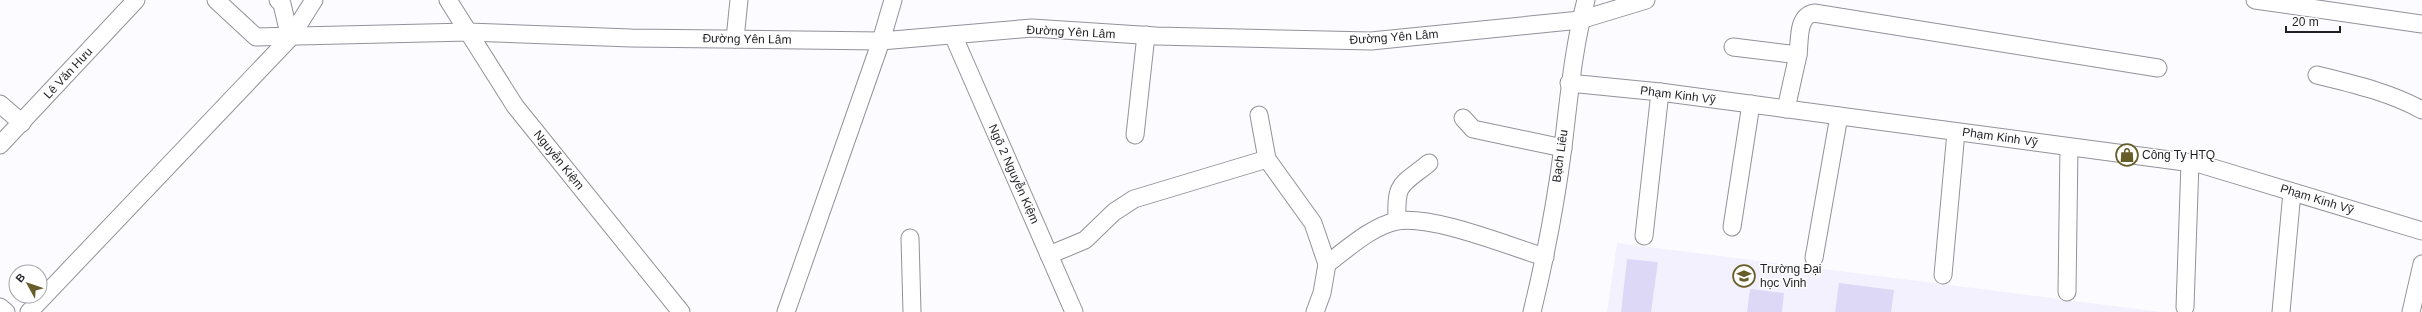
<svg xmlns="http://www.w3.org/2000/svg" width="2422" height="312" viewBox="0 0 2422 312" font-family="Helvetica,sans-serif">
<rect width="100%" height="100%" fill="#fcfbff"/>
<polygon fill="#f4f1fe" points="1617,243 1847,272 2161,312 1607,312"/>
<g fill="#ded8f7">
<polygon points="1627,259 1658,262 1651,312 1621,312"/>
<polygon points="1839,283 1894,290 1891,312 1835,312"/>
<polygon points="1750,289 1784,293 1782,312 1747,312"/>
</g>
<g fill="none" stroke-linecap="round" stroke-linejoin="round">
<g stroke="#93919a" stroke-width="19">
<g id="street">
<polyline points="216,0 256,37 468,32 631,38 881,41 1032,28 1156,36 1371,41 1580,20 1646,0"/>
<polyline points="278,0 282,4 290,38"/>
<polyline points="448,0 515,106 681,312"/>
<polyline points="2255,0 2422,24"/>
<polyline points="953,35 1074,312"/>
<polyline points="735,39 739,0"/>
<path d="M1733 47 1798 55C1800 40 1797 16 1814 13L2158 68"/>
<path d="M2317 75C2353 84 2389 92 2422 110"/>
<polyline points="1569,83 1660,92 2200,164 2422,231"/>
<polyline points="0,104 22,123"/>
<polyline points="1786,109 1798,55"/>
<polyline points="1259,115 1267,159 1313,223 1327,264 1322,293 1315,312"/>
<polyline points="1463,118 1473,129 1563,148"/>
<polyline points="1135,135 1146,35"/>
<polyline points="0,145 136,0"/>
<path d="M1397 221C1396 182 1399 187 1429 163"/>
<polyline points="1732,227 1751,104"/>
<polyline points="1644,236 1660,92"/>
<polyline points="910,238 912,312"/>
<polyline points="1049,255 1085,240 1114,212 1134,199 1267,159"/>
<polyline points="1814,258 1839,116"/>
<path d="M1327 264C1347 249 1372 226 1397 221 1433 215 1508 246 1545 257"/>
<polyline points="1943,275 1956,132"/>
<polyline points="2067,292 2069,147"/>
<polyline points="0,307 6,312"/>
<polyline points="2185,307 2190,163"/>
<polyline points="29,312 290,38 314,0"/>
<polyline points="786,312 881,41 893,0"/>
<path d="M1532 312C1545 259 1556 201 1563 147 1569 98 1573 49 1586 0"/>
<polyline points="2281,312 2292,192"/>
<polyline points="2411,312 2422,264"/>
</g>
</g>
<use href="#street" stroke="#fff" stroke-width="17"/>
</g>
<defs>
<g id="shop-ring" transform="scale(1.15)"><circle r="9.5" fill="#fff" stroke="#665d29" stroke-width="1.5"/><path d="M-5-2.5h2.3a2.7 3.5 0 0 1 5.4 0H5L5.5 6h-11ZM-1.5-2.5h3a1.5 2.3 0 0 0-3 0Z" fill="#665d29"/></g>
<g id="university-ring" transform="scale(1.15)"><circle r="9.5" fill="#fff" stroke="#665d29" stroke-width="1.5"/><path d="M0-5L7-2L0 1L-7-2ZM-4 1L0 2.5L4 1V4Q0 6-4 4Z" fill="#665d29"/></g>
</defs>
<g fill-rule="evenodd">
<use href="#shop-ring" x="2127" y="155"/>
<use href="#university-ring" x="1744" y="276"/>
</g>
<g text-anchor="middle" stroke-width="3" stroke-linejoin="round" paint-order="stroke">
<g font-size="12" fill="#201f23" stroke="#fff">
<text transform="translate(1071 32) rotate(3)" y="4">Đường Yên Lâm</text>
<text transform="translate(1394 37) rotate(-4)" y="4">Đường Yên Lâm</text>
<text transform="translate(747 39) rotate(1)" y="4">Đường Yên Lâm</text>
<text transform="translate(68 73) rotate(-47)" y="4">Lê Văn Hưu</text>
<text transform="translate(1678 95) rotate(7)" y="4">Phạm Kinh Vỹ</text>
<text transform="translate(2000 137) rotate(8)" y="4">Phạm Kinh Vỹ</text>
<text transform="translate(1560 156) rotate(-82)" y="4">Bạch Liêu</text>
<text transform="translate(559 160) rotate(51)" y="4">Nguyễn Kiệm</text>
<text transform="translate(1014 174) rotate(66)" y="4">Ngõ 2 Nguyễn Kiệm</text>
<text transform="translate(2317 199) rotate(17)" y="4">Phạm Kinh Vỹ</text>
</g>
<g font-size="12" fill="#201f23" stroke="#fff" text-anchor="start">
<text x="2142" y="159">Công Ty HTQ</text>
<text x="1760" y="273">Trường Đại<tspan x="1760" dy="14">học Vinh</tspan></text>
</g>
</g>
<g transform="translate(28 284) rotate(310)"><circle r="19" fill="#ffffff" stroke="#a6a5a7"/>
<path d="M0-3L7 15L0 10L-7 15Z" fill="#665d29"/>
<text y="-6" font-size="11" font-weight="bold" text-anchor="middle" fill="#201f23">B</text>
</g>
<path d="M2286 26v6h54v-6" fill="none" stroke="#201f23" stroke-width="2"/>
<text x="2292" y="26" font-size="12" fill="#201f23" stroke="#ffffff" stroke-width="3" paint-order="stroke">20 m</text>
</svg>
